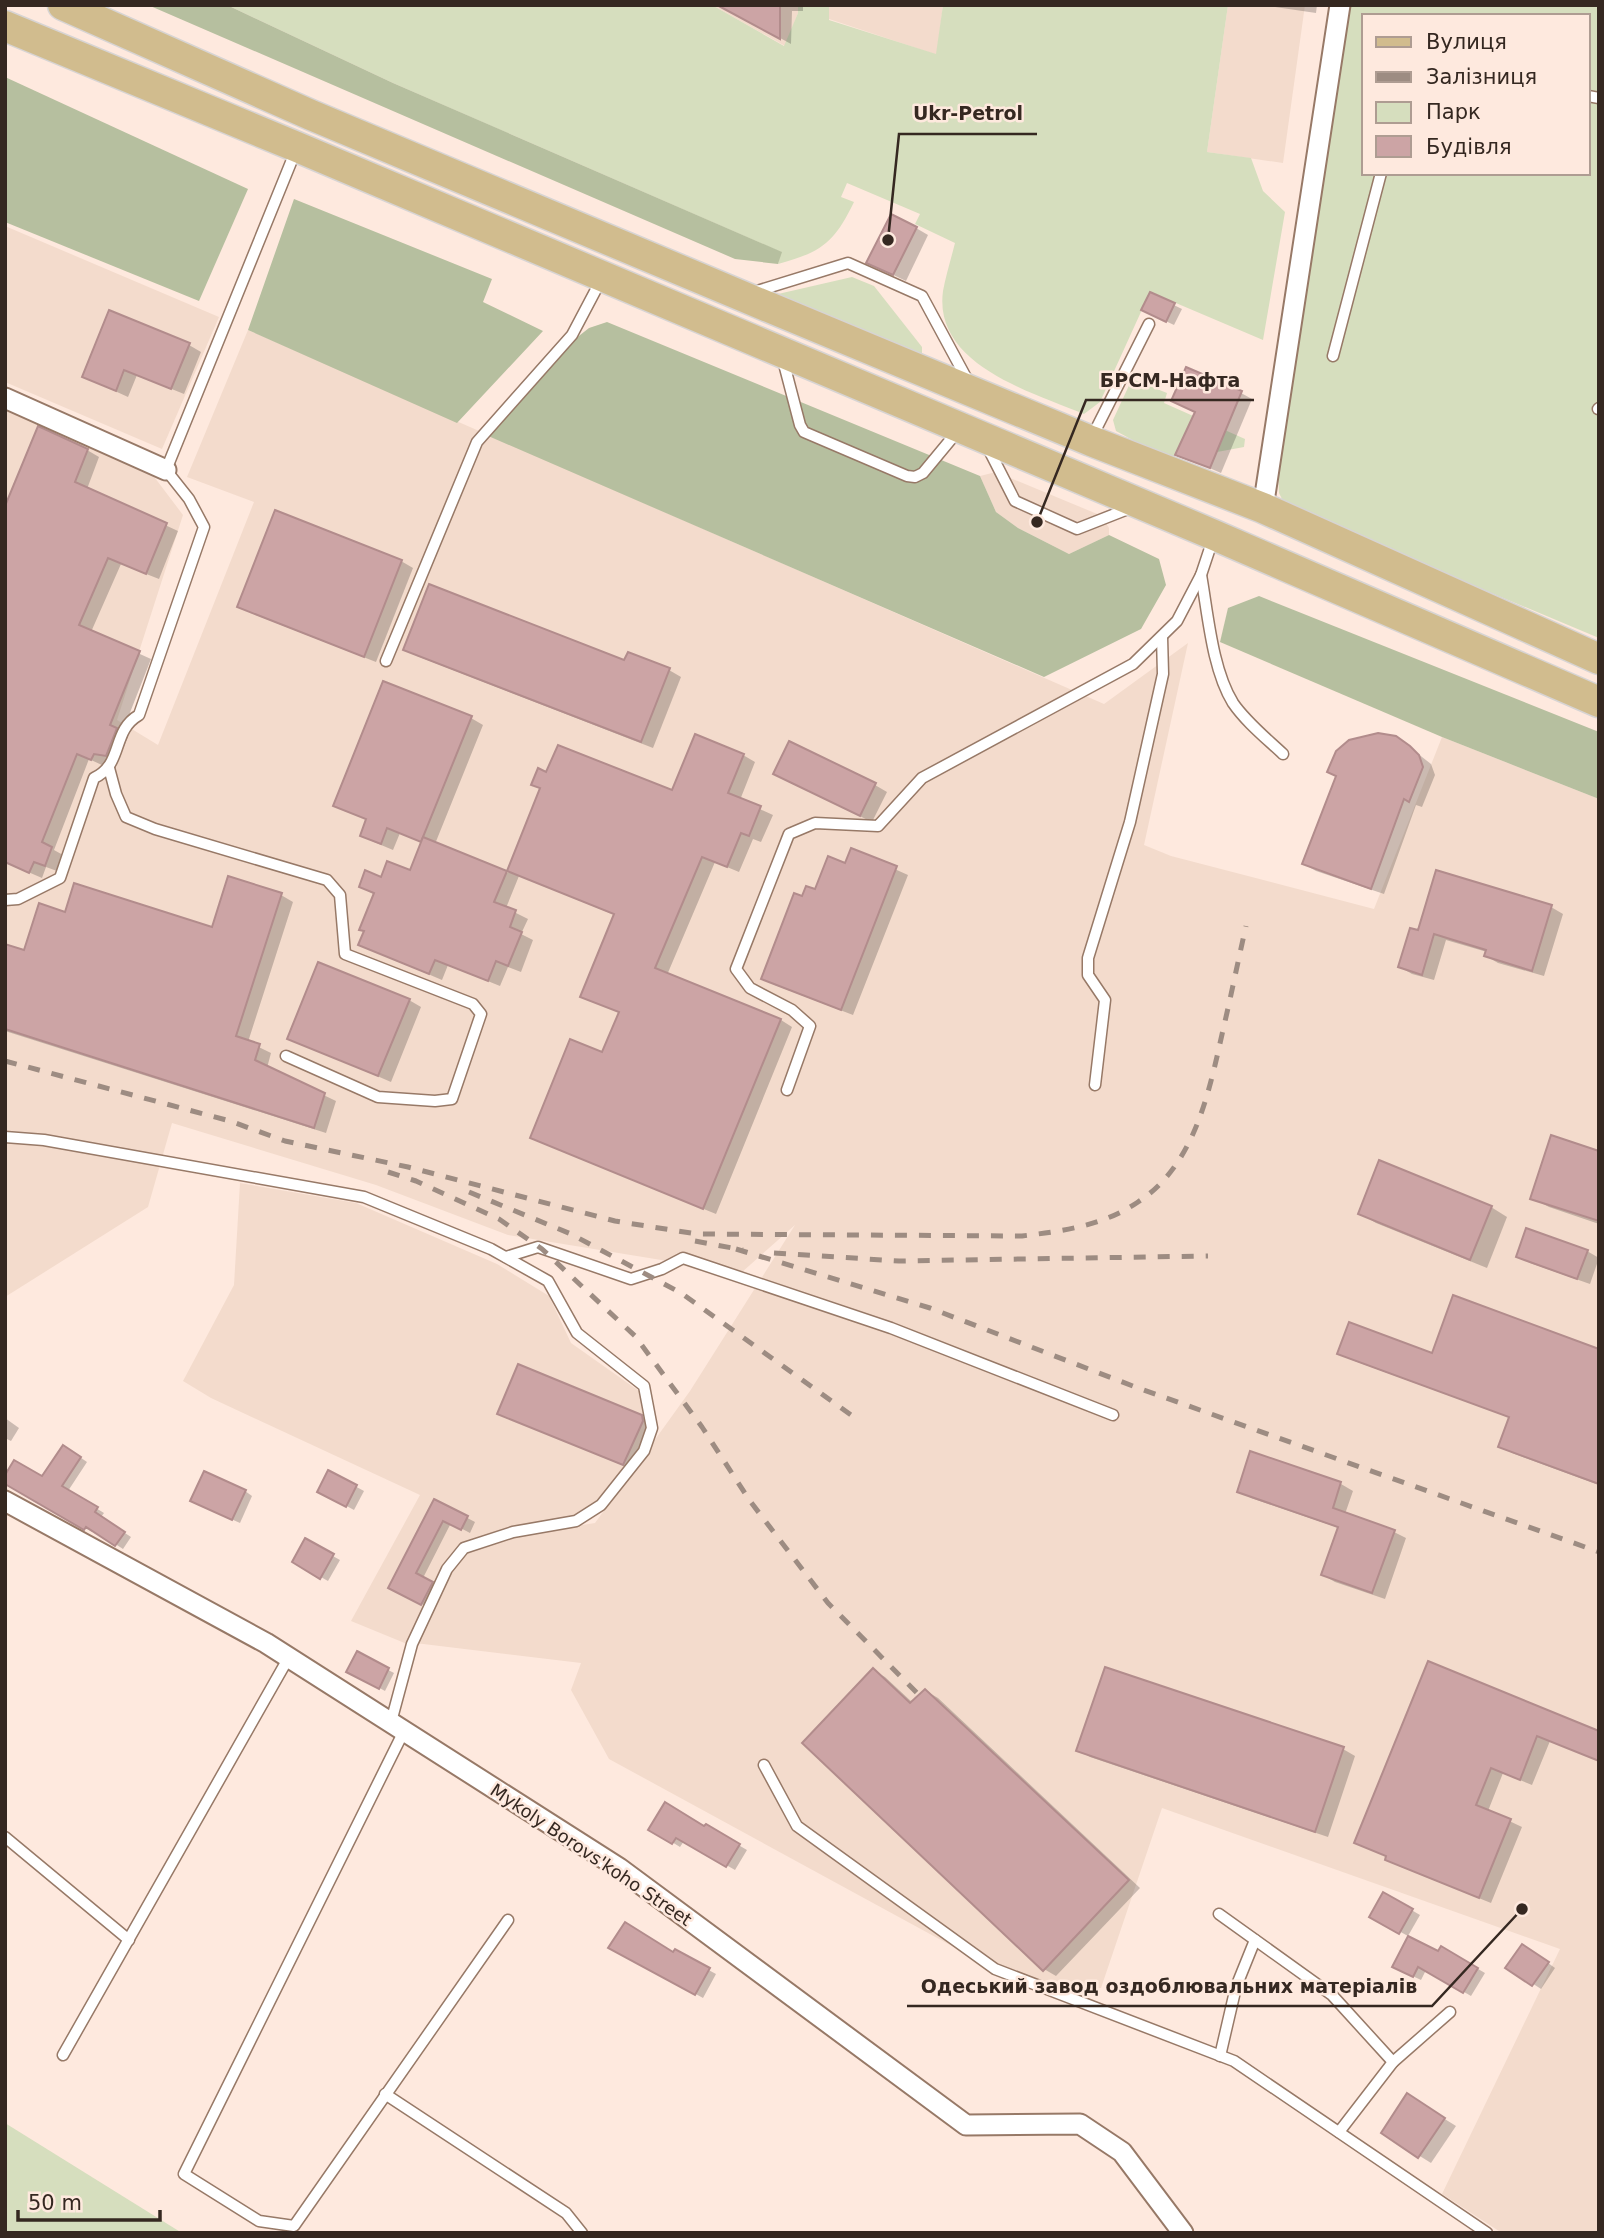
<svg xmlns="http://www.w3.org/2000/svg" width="1604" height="2238" viewBox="0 0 1604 2238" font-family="'DejaVu Sans',sans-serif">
<rect width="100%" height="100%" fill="#fee9de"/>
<g fill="#f3dbcc">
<polygon points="712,5 798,5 798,13 785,46"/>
<polygon points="829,5 943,5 937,55 829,19"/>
<polygon points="1228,5 1305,5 1283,163 1207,152"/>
<polygon points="5,226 219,317 162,449 5,382"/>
<polygon points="248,330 1104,704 1188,643 1144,845 1171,856 1374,909 1442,737 1599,799 1599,2233 1502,2233 1442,2194 1560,1949 1162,1808 1101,1988 1042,1995 609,1759 571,1690 581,1663 415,1643 456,1565 472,1549 519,1535 595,1523 690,1391 795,1225 741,1273 508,1235 376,1185 172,1123 148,1207 5,1297 5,404 149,470 183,515 117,720 158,745 254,502 187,477"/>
<polygon points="996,472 1102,516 1109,528 1109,535 1069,554 1018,528 996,512 980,476"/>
<polygon points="240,1183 356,1203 497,1264 549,1296 571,1343 639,1391 648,1428 640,1450 596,1504 576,1516 513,1527 462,1545 442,1568 407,1644 351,1621 420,1495 211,1398 183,1381 234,1285"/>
</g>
<g fill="#d6debe" fill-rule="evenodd">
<path d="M227 5H712L784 46 798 13V5H829V20L936 54 943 5H1228L1207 152 1251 158 1263 191 1285 212 1263 340 1150 292 1100 402 1084 414C1032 392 933 365 943 291 946 275 951 259 955 243L915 224 920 214 847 183 841 197 854 202C834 243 822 252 778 264L781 252 393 83Z"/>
<path d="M1348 5H1599V638L1286 507 1279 493 1278 469ZM1364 16H1588V173H1364Z"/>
<polygon points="852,277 874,286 922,347 922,355 917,358 778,294"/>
<polygon points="1132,379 1167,393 1164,403 1245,439 1244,447 1217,452 1184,436 1171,461 1116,431 1113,420"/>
<polygon points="5,2123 182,2233 5,2233"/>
</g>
<g fill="#b6bf9f">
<polygon points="148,5 227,5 393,83 782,252 778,264 735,259"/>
<polygon points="5,77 248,189 199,301 5,222"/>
<polygon points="294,199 492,279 483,302 543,331 457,423 248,330"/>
<polygon points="607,322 980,476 996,512 1018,528 1069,554 1109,535 1159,559 1166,585 1141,629 1044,677 486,435 570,343 589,328"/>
<polygon points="1259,596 1599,732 1599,799 1442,737 1220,642 1228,608"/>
</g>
<g fill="#0003">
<polygon points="720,5 803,5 803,11 792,11 791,44"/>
<polygon points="1261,5 1317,5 1316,13"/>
<polygon points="916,228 928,235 906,281 881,269"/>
<polygon points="1151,294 1182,309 1174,325 1151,314"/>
<polygon points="189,345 201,352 184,394 137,375 128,397 84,377"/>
<polygon points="1241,393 1252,399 1221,473 1177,454"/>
<polygon points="87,450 99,457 87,489 178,531 159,579 121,564 91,632 151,659 122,733 128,737 117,763 106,759 104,766 89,759 54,850 63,855 57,871 46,867 42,878 5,862 5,510"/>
<polygon points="401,561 413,568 376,662 251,613 239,606"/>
<polygon points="405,649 669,670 681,677 653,748 417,656"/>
<polygon points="471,718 483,725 435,844 508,873 547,774 673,793 743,755 755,762 740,800 773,815 761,842 753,839 739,872 715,862 667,975 781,1020 792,1027 716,1214 544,1144 532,1137 603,1054 620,1013 583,996 615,915 519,876 506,908 528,919 521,934 533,940 521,972 508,967 500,986 448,965 442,980 360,945 375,895 361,887 411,873 423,843 400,833 393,850 374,842 362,835 368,820 335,805"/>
<polygon points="1408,746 1431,764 1435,775 1422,807 1416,805 1384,894 1316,871 1304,864 1338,776"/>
<polygon points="787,781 875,785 887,792 872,822"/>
<polygon points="852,850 908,875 853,1015 775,985 763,978 803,899 816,891 846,865"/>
<polygon points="229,878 281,895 293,902 248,1042 271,1053 267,1068 336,1101 326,1133 5,1031 5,946 25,952 66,914 213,929"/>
<polygon points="1551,907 1563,914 1544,976 1498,963 1486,956 1487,952 1446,940 1434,980 1412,974 1400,967 1419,932"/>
<polygon points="409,1000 421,1007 391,1082 289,1038"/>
<polygon points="1599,1153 1599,1224 1549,1207 1532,1198"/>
<polygon points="1491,1207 1507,1217 1487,1268 1376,1223 1360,1213"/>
<polygon points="1587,1251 1599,1258 1590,1284 1530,1263 1518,1256"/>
<polygon points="1599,1351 1599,1485 1512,1453 1500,1446 1511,1418 1352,1360 1340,1353 1433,1355"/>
<polygon points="500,1413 641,1416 654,1423 655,1429 636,1471"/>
<polygon points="5,1418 19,1428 11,1441 5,1438"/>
<polygon points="71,1451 87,1462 68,1491 104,1513 101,1517 131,1537 123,1549 94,1530 92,1532 5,1482 43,1478"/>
<polygon points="1251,1454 1341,1484 1353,1491 1345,1514 1394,1532 1406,1538 1385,1599 1335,1582 1323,1575 1339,1528 1251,1498 1239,1491"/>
<polygon points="329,1472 364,1491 354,1510 319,1491"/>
<polygon points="245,1491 252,1496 240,1523 200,1505"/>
<polygon points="435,1501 475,1522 470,1533 451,1523 423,1578 440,1587 429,1608 390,1587"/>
<polygon points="306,1541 340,1560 328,1581 294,1562"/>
<polygon points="358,1654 394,1673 385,1691 349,1671"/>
<polygon points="1429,1664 1599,1733 1599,1761 1550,1741 1532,1785 1503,1773 1488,1811 1522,1827 1491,1903 1399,1866 1388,1857 1356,1842"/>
<polygon points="873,1670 885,1677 913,1703 926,1691 938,1698 1140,1888 1056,1976 1044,1969"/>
<polygon points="1343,1749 1355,1756 1328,1837 1090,1757 1078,1750"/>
<polygon points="706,1826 747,1850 735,1870 684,1841 680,1847 651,1829 705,1829"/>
<polygon points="1384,1894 1420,1915 1408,1936 1371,1916"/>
<polygon points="611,1947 674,1954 675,1952 716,1974 703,1998"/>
<polygon points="1442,1948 1485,1973 1471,1996 1426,1970 1421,1980 1402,1971 1439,1954"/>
<polygon points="1530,1950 1555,1968 1541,1989 1508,1967"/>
<polygon points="1419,2103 1456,2126 1431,2163 1383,2133"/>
</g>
<g fill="#cca4a5" stroke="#b28c8c" stroke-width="2">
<polygon points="717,5 780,5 780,39"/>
<polygon points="891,214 917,227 893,275 866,263"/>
<polygon points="1150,292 1175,303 1166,322 1141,310"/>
<polygon points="109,310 190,343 171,389 124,370 116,391 82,377"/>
<polygon points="1186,367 1242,391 1210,468 1175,455 1195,412 1171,401"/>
<polygon points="38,426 88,449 75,482 167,523 146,574 108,558 79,625 140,651 110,725 117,728 106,756 94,754 91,760 77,754 42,842 52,847 45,866 34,862 29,873 5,862 5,506"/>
<polygon points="275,510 402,560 364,657 237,607"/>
<polygon points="429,584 624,660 628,652 670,668 641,742 403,650"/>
<polygon points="383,681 472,716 421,842 387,828 381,844 360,836 366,819 333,806"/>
<polygon points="1378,733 1396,736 1410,746 1419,755 1423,767 1409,802 1404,799 1371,889 1302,864 1336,776 1327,772 1336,751 1349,740"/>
<polygon points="695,734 744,754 728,793 761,806 749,836 741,833 727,867 702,857 655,968 781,1019 703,1209 530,1138 570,1039 602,1052 619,1012 580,997 614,914 507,871 540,788 531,785 538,768 546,772 558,745 672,790"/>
<polygon points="789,741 876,783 860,816 773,774"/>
<polygon points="423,837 507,871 494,902 516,910 510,927 522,932 508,966 496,961 488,981 435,960 429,974 358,945 364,931 359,930 374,893 359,887 365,870 381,877 387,861 410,870"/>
<polygon points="851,848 897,866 841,1010 761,979 794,893 802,896 806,886 815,889 828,856 845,863"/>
<polygon points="1436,870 1552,905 1532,971 1484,956 1486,950 1434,934 1422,975 1398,967 1410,928 1418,930"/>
<polygon points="228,876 282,893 236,1036 260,1044 255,1060 325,1093 314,1128 5,1029 5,944 24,950 39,903 65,912 74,883 212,927"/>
<polygon points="318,962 410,999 378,1076 287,1039"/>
<polygon points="1551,1135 1599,1151 1599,1221 1530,1199"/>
<polygon points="1379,1160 1492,1206 1470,1260 1358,1214"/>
<polygon points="1526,1228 1588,1250 1577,1279 1516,1257"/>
<polygon points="1453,1295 1599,1349 1599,1484 1498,1447 1509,1417 1337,1354 1349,1322 1432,1353"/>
<polygon points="518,1364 642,1415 643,1421 623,1465 497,1414"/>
<polygon points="63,1445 81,1457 62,1486 98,1507 95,1512 125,1532 115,1546 86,1527 84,1530 5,1484 5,1475 14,1460 42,1476"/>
<polygon points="1250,1451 1341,1482 1333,1508 1395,1530 1372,1593 1321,1575 1338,1527 1237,1492"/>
<polygon points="328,1470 357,1485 346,1507 317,1492"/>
<polygon points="204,1471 246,1490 232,1520 190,1501"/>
<polygon points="434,1499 468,1516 461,1530 443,1521 416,1573 433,1582 421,1605 388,1588"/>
<polygon points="305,1538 334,1554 320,1579 292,1562"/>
<polygon points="357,1651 389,1668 379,1689 346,1672"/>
<polygon points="1428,1661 1599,1731 1599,1761 1537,1736 1520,1780 1491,1768 1476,1805 1511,1819 1479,1898 1385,1860 1386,1856 1354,1843"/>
<polygon points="1105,1667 1344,1747 1315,1832 1076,1751"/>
<polygon points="873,1668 910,1703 925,1689 1129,1880 1043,1971 802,1743"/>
<polygon points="665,1802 704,1826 706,1824 740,1844 726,1867 676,1838 672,1844 648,1830"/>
<polygon points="1383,1892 1413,1909 1399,1934 1369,1917"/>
<polygon points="625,1922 673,1952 675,1949 710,1968 695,1995 608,1948"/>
<polygon points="1408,1936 1438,1951 1441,1946 1478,1968 1463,1993 1418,1967 1413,1977 1392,1967"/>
<polygon points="1522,1944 1549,1962 1532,1986 1505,1968"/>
<polygon points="1407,2093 1445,2118 1418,2158 1381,2133"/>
</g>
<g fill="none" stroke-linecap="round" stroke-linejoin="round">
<g stroke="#977967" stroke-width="13">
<g id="lane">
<polyline points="1588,96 1599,98"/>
<polyline points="754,292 848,263 922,296 969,383"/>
<polyline points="1333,356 1381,173"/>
<polyline points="783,360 800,425 804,432 907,476 915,477 923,473 957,432"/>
<polyline points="1598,409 1599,408"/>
<polyline points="1092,437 1149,324"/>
<polyline points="988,448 1015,501 1077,529 1133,507"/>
<path d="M1201 575C1208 614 1212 669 1233 703 1246 722 1266 738 1283 754"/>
<polyline points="386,661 477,442 572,335 601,280"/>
<polyline points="109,768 116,794 126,817 155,829 327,880 340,895 345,954 473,1004 481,1014 452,1099 435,1101 378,1097 286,1056"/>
<path d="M5 900 18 899 60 878 94 778C124 764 111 731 139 715L204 527 189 499 166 470 296 150"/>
<polyline points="1095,1085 1105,1000 1088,975 1088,958 1130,822 1163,674 1162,637"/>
<polyline points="787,1090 810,1026 792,1010 750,988 736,969 789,834 815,823 878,826 922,778 1133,664 1177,621 1201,575 1213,539"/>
<polyline points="5,1137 44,1140 364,1197 491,1249 548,1281 577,1333 644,1386 652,1428 644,1451 601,1505 576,1521 513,1532 464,1548 447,1569 412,1644 391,1722"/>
<polyline points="506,1257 538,1247 631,1279 662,1269 683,1258 891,1328 1113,1415"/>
<polyline points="404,1731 184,2174 259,2221 294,2226 508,1920"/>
<polyline points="764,1765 797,1826 995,1969 1234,2061 1487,2233"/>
<polyline points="5,1837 129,1940"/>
<polyline points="1219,1914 1332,1995 1393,2062 1339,2132"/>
<polyline points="63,2055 289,1657"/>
<polyline points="1220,2056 1236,1987 1255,1940"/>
<polyline points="1393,2062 1450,2012"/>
<polyline points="385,2094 566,2213 582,2233"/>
</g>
</g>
<g stroke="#977967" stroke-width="23">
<g id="street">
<polyline points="5,398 166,470"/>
<polyline points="1263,508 1340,5"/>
<polyline points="5,1501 266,1643 619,1868 966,2125 1080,2124 1122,2152 1183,2233"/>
</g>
</g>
<g stroke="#d7d4d3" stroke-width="33">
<g id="primary">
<polyline points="63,5 311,115 742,296 1091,441 1263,508 1599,659"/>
<polyline points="5,26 297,147 1214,535 1599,702"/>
</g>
</g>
<use href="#lane" stroke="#fff" stroke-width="10"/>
<use href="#street" stroke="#fff" stroke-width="19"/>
<use href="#primary" stroke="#d1bc8e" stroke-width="30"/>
<g stroke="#9d8c82" stroke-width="5" stroke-dasharray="12 12" stroke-linecap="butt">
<path d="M5 1061 230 1121 285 1141 408 1167 615 1221 697 1234 1022 1236C1062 1231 1103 1226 1138 1202 1195 1165 1209 1092 1223 1030 1231 996 1238 961 1246 926"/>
<polyline points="388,1172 416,1181 499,1219 542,1249 635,1336 702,1427 750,1501 828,1603 919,1695"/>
<polyline points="469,1192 571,1234 681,1293 851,1415"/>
<polyline points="695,1241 743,1250"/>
<polyline points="736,1249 930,1308 1138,1388 1599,1552"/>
<polyline points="774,1253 899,1261 1208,1256"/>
</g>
</g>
<g text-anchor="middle" stroke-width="5" stroke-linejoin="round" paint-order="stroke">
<g font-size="18" fill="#352821" stroke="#fee9de">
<text transform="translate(591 1855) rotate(34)" y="6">Mykoly Borovs'koho Street</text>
</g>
</g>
<path fill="none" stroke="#352821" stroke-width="2.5" d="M888 240L899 134H1037M1037 522L1086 400H1254M1522 1909L1432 2006H907"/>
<g fill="#352821" stroke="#fee9de" stroke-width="2.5">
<circle cx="888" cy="240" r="7"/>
<circle cx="1037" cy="522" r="7"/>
<circle cx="1522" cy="1909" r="7"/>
</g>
<g font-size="19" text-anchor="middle" font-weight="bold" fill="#352821" stroke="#fee9de" stroke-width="5" stroke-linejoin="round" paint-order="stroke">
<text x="968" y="120">Ukr-Petrol</text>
<text x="1170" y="387">БРСМ-Нафта</text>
<text x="1169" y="1993">Одеський завод оздоблювальних матеріалів</text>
</g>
<rect width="1604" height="2238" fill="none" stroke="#352821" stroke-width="14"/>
<rect x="1362" y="14" width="228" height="161" fill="#fee9de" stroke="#ae9c92" stroke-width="2"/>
<rect x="1376" y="37" width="35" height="10" fill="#d1bc8e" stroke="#ae9c92" stroke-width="2"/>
<text x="1426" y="49" font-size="21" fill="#352821">Вулиця</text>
<rect x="1376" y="72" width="35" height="10" fill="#9d8c82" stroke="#ae9c92" stroke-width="2"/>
<text x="1426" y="84" font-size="21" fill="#352821">Залізниця</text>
<rect x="1376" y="102" width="35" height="21" fill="#d6debe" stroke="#ae9c92" stroke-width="2"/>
<text x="1426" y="119" font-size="21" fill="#352821">Парк</text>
<rect x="1376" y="136" width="35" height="21" fill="#cca4a5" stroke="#ae9c92" stroke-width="2"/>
<text x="1426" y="154" font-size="21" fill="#352821">Будівля</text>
<path d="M18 2210v10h142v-10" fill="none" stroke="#352821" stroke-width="3.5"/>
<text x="28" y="2210" font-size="21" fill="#352821" stroke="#fee9de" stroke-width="5" paint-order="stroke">50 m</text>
</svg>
